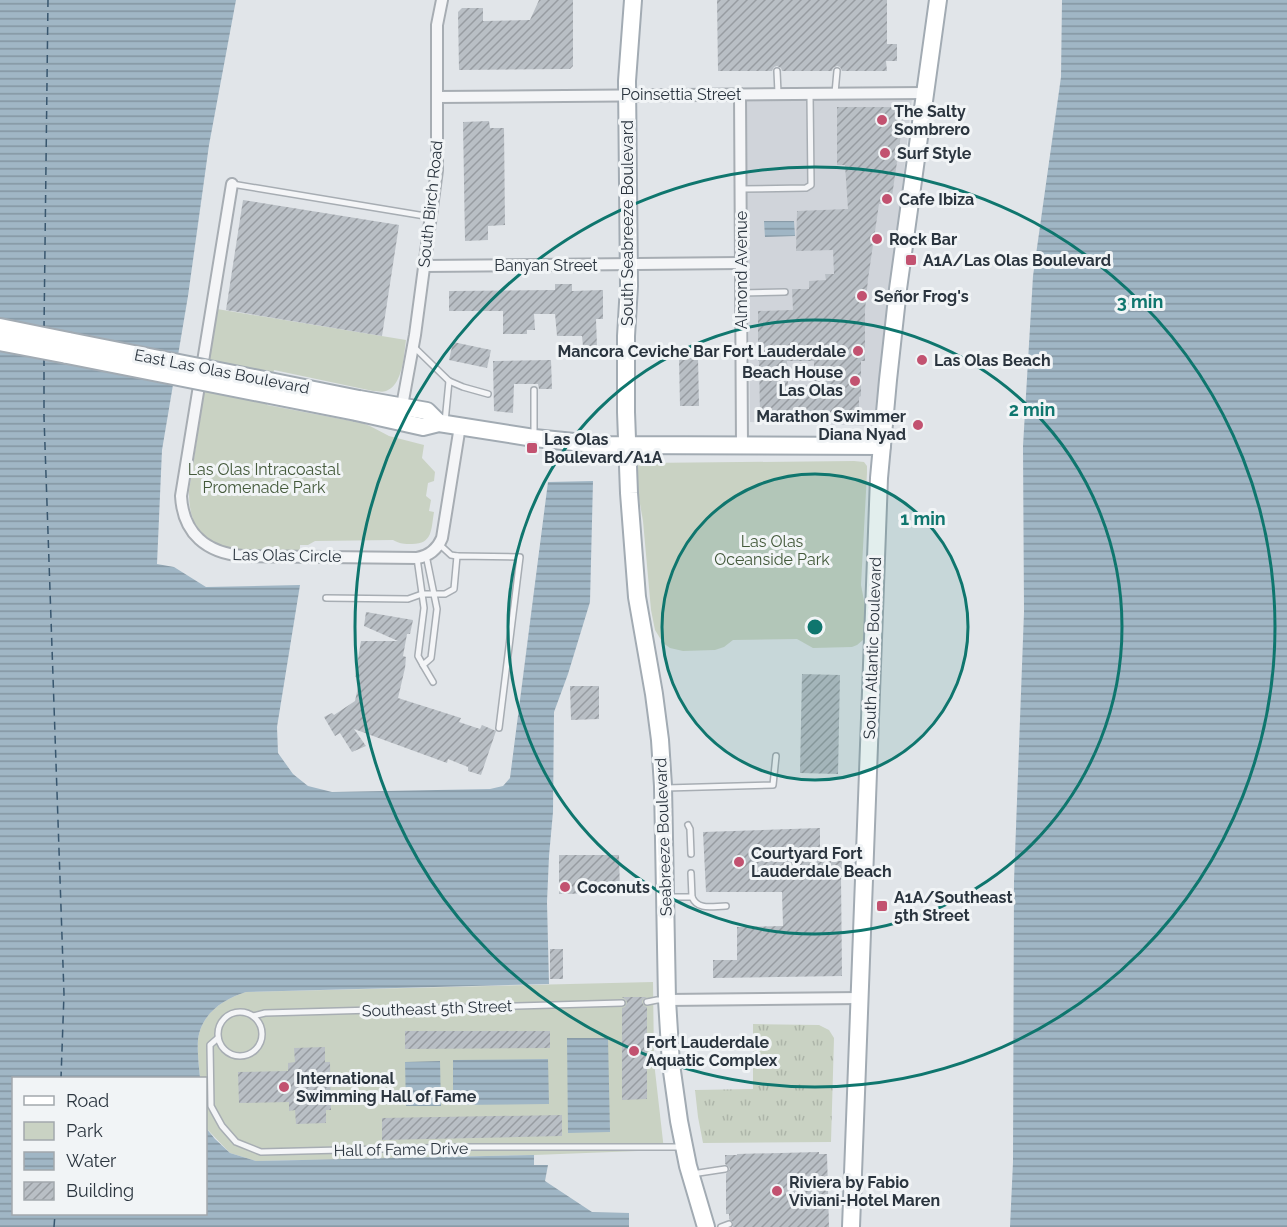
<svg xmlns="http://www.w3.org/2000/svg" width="1287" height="1227" viewBox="0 0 1287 1227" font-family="Raleway,sans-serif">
<defs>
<pattern id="grass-tufts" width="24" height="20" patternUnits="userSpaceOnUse" patternTransform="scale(1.5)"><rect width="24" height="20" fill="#c9d2c3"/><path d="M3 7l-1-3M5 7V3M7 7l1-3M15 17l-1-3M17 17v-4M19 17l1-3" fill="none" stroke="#adb5a9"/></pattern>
<pattern id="water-rules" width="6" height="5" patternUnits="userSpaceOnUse" patternTransform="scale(1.5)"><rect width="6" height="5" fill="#a0b6c5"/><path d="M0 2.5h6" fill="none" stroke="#8395a1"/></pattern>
<pattern id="building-hatch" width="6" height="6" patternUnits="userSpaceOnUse" patternTransform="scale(1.5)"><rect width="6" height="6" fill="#b9bfc5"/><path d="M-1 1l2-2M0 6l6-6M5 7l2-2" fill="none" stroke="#979ca1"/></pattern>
</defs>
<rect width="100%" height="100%" fill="#e1e5e9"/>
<polygon fill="#d0d4da" points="912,98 876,426 750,422 746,101"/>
<polygon fill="url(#grass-tufts)" points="753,1024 819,1025 829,1030 834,1038 831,1142 703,1143 698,1117 695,1090 753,1089"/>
<g fill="#c9d2c3">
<path d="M217 309 406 340C404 354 403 383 388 390 384 393 378 391 373 391L274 370 267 405 362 423 370 426 389 436 424 445 422 458 435 472 434 481 428 483 426 496 431 500 429 511 434 512C431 529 433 544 412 544 404 544 400 544 393 540L315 541 308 545H300V551C249 551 188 562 189 491Z"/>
<polygon points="854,461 864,462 867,466 867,473 861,585 866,611 865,634 863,640 857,645 852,647 813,648 797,639 733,640 724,647 715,650 683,651 670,648 663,643 655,630 651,610 643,521 637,487 637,466 644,463"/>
<path d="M653 982 654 1062 664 1150 534 1155 256 1161 230 1153 206 1128V1078H200C199 1066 197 1052 198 1040 201 1014 223 999 246 992Z"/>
</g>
<g fill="url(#water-rules)">
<path d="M0 0H236L209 145 188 296 162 450 157 564 174 567 206 587 300 585 277 727 278 753 293 774 308 786 332 792 490 789 503 786 510 778 548 482 593 481 590 602 568 674 554 712 553 812 549 856 547 902 549 984 246 992C223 999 201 1014 198 1040 197 1052 199 1066 200 1078H14V1214H206V1128L215 1139 230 1153 256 1161 534 1155V1165H548L545 1181 592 1212 629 1213V1227H0Z"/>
<polygon points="1062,0 1287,0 1287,1227 1010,1227 1013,1162 1014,881 1024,612 1023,446 1033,276 1061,77"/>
<polygon points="764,221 794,221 795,236 765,237"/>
<polygon points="608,1038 610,1132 568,1133 567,1038"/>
<polygon points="548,1059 549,1104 453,1105 453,1060"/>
<polygon points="440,1061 441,1106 406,1106 405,1062"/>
</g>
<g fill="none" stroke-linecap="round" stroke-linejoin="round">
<g stroke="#39576f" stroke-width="1.5" stroke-dasharray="8 6" stroke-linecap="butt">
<polyline points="44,329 48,0"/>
<polyline points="44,358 44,417 64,994 61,1078"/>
<polyline points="54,1227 55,1214"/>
</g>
</g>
<g fill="url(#building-hatch)" fill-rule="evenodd">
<polygon points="539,0 573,0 573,66 570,69 459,70 458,12 462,8 483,8 483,21 530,20"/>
<polygon points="717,0 887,0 887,44 897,44 897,61 886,61 887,71 842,71 840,67 837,66 833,68 832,71 782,71 781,68 777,66 774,67 772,71 718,71"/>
<path d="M837 107H905L891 203 879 204 868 279 865 310V361H861V396L859 397V413L760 415 759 361H758V311L793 310 792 289H809V281L826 280 825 274H834L833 250 796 251 797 211 848 209 845 165H837ZM787 361H814V385L788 386Z"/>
<polygon points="489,121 490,128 504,128 505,225 488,226 488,240 465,241 463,122"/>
<polygon points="243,200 399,225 382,336 226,310"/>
<polygon points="555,284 572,284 572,291 603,290 603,319 596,319 597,347 583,347 582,336 557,336 555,314 534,314 535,330 527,330 527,334 503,334 503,311 449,311 449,291 555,290"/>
<polygon points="453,342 491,350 487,368 449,360"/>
<polygon points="679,358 698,358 699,406 680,406"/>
<polygon points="551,360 552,389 539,389 538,384 514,384 513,413 494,411 493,361"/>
<polygon points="366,612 413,620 410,634 407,634 403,656 406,657 405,668 398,698 461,718 459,722 480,729 482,725 496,731 481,775 468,771 468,767 448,759 447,763 354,729 366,746 352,752 340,733 335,736 324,717 332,713 334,715 355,701 360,678 355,677 361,641 398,641 364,626"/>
<polygon points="802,674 840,675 838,774 800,773"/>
<polygon points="570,686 599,686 599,719 571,720"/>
<polygon points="820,828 820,861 842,861 842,877 841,877 842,976 713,978 713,960 737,960 737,927 783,926 782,892 706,892 703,832"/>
<polygon points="559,855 619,855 620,893 559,894"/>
<rect x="550" y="949" width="13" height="30"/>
<polygon points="622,997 647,997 643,999 642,1002 644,1006 647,1007 647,1099 622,1100 622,1008 625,1007 627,1003 626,1000"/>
<polygon points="405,1031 550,1031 550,1048 405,1049"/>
<polygon points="325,1047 325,1062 330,1062 331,1110 326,1110 326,1123 296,1124 295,1110 289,1111 289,1102 239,1103 238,1072 288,1071 288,1063 295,1062 294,1048"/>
<polygon points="562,1115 562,1136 382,1140 382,1118"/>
<polygon points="819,1152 819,1154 827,1154 829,1227 733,1227 733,1222 729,1219 729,1214 726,1214 726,1174 728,1172 730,1169 728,1166 725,1164 725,1155 737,1155 737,1154"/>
</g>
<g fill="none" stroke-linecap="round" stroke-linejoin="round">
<g stroke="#a7adb3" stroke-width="8">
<g id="lane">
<polyline points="777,71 778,93"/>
<polyline points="835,93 837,71"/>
<polyline points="232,184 431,217"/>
<polyline points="741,189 806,188 811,185 810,95"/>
<polyline points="741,293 785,292"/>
<polyline points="414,347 449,381 463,387 488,394"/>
<polyline points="445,422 449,381"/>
<polyline points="534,437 534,390"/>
<polyline points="439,544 451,555 457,556"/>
<polyline points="417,558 424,608 418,656 423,665 431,658 437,609 426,555"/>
<polyline points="326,598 408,599 422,594 445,594 454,589 457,556 520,557 499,728"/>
<polyline points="423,665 433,682"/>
<polyline points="666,788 773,785 776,756"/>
<polyline points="688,825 690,829 691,854"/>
<polyline points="667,897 692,897 691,873"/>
<path d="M692 897C698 911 713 906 726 906"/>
<polyline points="647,1002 657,1000 666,1000"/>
<circle cx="240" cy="1034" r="22"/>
<polyline points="253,1016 265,1013 622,1003"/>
<polyline points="218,1038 210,1045 211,1106 222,1126 236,1142 261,1152 461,1147 683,1147"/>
<polyline points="692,1174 725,1169"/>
<polyline points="721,1227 729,1224"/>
</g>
</g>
<g stroke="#a7adb3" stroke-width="14">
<g id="street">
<polyline points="740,94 742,445"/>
<polyline points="437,97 925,93"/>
<path d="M232 184 181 496C183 534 207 553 243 556L417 558C429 556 437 550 442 538L460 426"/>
<polyline points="424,266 740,263"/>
<polyline points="402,406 415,335 437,170 437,25 442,0"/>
<polyline points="667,1000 860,998"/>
</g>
</g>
<g stroke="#a2abb3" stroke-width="20">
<g id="primary">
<polyline points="633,0 627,81 629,286 626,336 626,412 629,493 637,597 654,694 660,740 663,786 667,1000 671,1064 679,1121 688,1166 706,1227"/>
<polyline points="0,327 69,341"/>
<polyline points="0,342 67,355"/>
<polyline points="359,399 427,411 439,423"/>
<polyline points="356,412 423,427 439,423 534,438 604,445 882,446"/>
<polyline points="851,1227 879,478 888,380 898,289 938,0"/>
</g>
</g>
<use href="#lane" stroke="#f4f5f7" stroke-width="5"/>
<use href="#street" stroke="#f4f5f7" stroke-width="10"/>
<use href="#primary" stroke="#fff" stroke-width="16"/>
<g stroke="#a2abb3" stroke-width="20" stroke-linecap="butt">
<g id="primary-bridge">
<polyline points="69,341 359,399"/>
<polyline points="67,355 356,412"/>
</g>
</g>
<use href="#primary-bridge" stroke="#fff" stroke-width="16"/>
</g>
<circle cx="815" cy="627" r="153" fill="#0f766e" fill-opacity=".12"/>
<g fill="none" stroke="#0f766e" stroke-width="3">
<circle cx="815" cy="627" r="153"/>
<circle cx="815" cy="627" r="307"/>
<circle cx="815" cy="627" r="460"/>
</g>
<g fill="#c25270" stroke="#f1f4f6" stroke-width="2">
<circle cx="882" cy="120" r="6"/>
<circle cx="885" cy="153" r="6"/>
<circle cx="887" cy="199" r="6"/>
<circle cx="877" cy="239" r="6"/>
<rect x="905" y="254" width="12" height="12" rx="3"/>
<circle cx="862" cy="296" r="6"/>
<circle cx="858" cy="351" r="6"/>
<circle cx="922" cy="360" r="6"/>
<circle cx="855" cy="381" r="6"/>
<circle cx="918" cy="425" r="6"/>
<rect x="526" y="442" width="12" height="12" rx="3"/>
<circle cx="739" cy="862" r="6"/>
<circle cx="565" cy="887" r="6"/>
<rect x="876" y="900" width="12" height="12" rx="3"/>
<circle cx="634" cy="1051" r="6"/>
<circle cx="284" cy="1087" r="6"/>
<circle cx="777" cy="1191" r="6"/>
</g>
<g text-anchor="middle" stroke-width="6" stroke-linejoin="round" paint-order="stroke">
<g font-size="16" fill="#2b353f" stroke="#f1f4f6">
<text x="681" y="100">Poinsettia Street</text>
<text transform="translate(430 204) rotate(-84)" y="6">South Birch Road</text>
<text transform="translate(627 223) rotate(-90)" y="6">South Seabreeze Boulevard</text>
<text x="546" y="271">Banyan Street</text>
<text transform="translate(741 270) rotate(-90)" y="6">Almond Avenue</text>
<text transform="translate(222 371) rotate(11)" y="6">East Las Olas Boulevard</text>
<text transform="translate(287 555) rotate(1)" y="6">Las Olas Circle</text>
<text transform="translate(872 648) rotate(-88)" y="6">South Atlantic Boulevard</text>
<text transform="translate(663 837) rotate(-92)" y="6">Seabreeze Boulevard</text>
<text transform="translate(437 1008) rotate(-2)" y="6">Southeast 5th Street</text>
<text transform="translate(401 1149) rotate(-1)" y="6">Hall of Fame Drive</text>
</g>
<g font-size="16" font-weight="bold" fill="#2b353f" stroke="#f1f4f6" text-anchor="start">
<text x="894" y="117">The Salty<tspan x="894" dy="18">Sombrero</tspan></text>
<text x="897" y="159">Surf Style</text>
<text x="899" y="205">Cafe Ibiza</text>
<text x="889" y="245">Rock Bar</text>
<text x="923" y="266">A1A/Las Olas Boulevard</text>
<text x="874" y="302">Señor Frog's</text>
<text x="846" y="357" text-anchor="end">Mancora Ceviche Bar Fort Lauderdale</text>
<text x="934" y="366">Las Olas Beach</text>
<text x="843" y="378" text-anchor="end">Beach House<tspan x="843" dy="18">Las Olas</tspan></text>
<text x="906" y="422" text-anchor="end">Marathon Swimmer<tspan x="906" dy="18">Diana Nyad</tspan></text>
<text x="544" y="445">Las Olas<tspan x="544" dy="18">Boulevard/A1A</tspan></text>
<text x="751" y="859">Courtyard Fort<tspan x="751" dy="18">Lauderdale Beach</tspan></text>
<text x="577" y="893">Coconuts</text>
<text x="894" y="903">A1A/Southeast<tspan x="894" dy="18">5th Street</tspan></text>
<text x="646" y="1048">Fort Lauderdale<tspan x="646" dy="18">Aquatic Complex</tspan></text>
<text x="296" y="1084">International<tspan x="296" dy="18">Swimming Hall of Fame</tspan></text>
<text x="789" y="1188">Riviera by Fabio<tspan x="789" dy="18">Viviani-Hotel Maren</tspan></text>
</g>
<g font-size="16" fill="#43593a" stroke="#f1f4f6">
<text x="264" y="475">Las Olas Intracoastal<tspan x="264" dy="18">Promenade Park</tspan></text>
<text x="772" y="547">Las Olas<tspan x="772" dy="18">Oceanside Park</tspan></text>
</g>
</g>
<circle cx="815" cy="627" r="9" fill="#0f766e" stroke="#f1f4f6" stroke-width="3"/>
<g font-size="18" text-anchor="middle" font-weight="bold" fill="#0f766e" stroke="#f1f4f6" stroke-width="6" stroke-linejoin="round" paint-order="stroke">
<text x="1140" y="308">3 min</text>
<text x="1032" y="416">2 min</text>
<text x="923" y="525">1 min</text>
</g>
<rect x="12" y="1077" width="195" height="138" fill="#f1f4f6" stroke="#a2a8ad" stroke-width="1.5"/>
<rect x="24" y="1096" width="30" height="9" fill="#ffffff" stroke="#a2a8ad" stroke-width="1.5"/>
<text x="66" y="1107" font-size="18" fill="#2b353f">Road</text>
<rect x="24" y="1122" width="30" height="18" fill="#c9d2c3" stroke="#a2a8ad" stroke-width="1.5"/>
<text x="66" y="1137" font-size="18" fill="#2b353f">Park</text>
<rect x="24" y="1152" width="30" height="18" fill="url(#water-rules)" stroke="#a2a8ad" stroke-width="1.5"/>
<text x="66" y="1167" font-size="18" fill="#2b353f">Water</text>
<rect x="24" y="1182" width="30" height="18" fill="url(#building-hatch)" stroke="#a2a8ad" stroke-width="1.5"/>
<text x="66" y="1197" font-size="18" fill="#2b353f">Building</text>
</svg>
